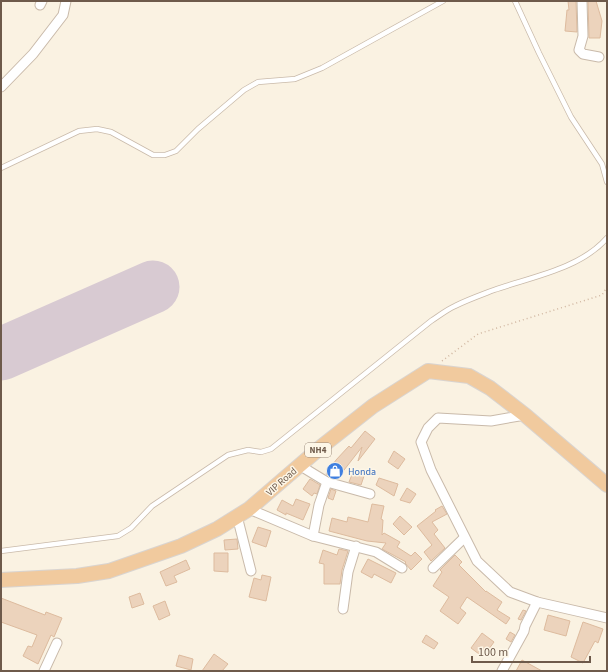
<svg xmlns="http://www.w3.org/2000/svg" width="608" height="672" viewBox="0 0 608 672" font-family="'Source Sans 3',sans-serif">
<rect width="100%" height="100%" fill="#faf2e2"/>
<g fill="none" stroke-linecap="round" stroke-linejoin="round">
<polyline stroke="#d8cad2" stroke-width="53" points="1,354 153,287"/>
</g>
<g fill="#ecd3bc" stroke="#ddbb9e">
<polygon points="568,1 576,1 577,32 565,31 567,10 569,10"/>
<polygon points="588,1 596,1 602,21 600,38 589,38"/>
<polygon points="365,431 375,439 358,461 362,447 337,479 326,474 336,460 349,446 351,448"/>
<polygon points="394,451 405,459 398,469 388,462"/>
<polygon points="353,472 364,476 361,485 349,482"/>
<polygon points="379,478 398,484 394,496 376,485"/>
<polygon points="310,479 320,485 317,494 314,493 312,496 303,489"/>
<polygon points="407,488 416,494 410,503 400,500"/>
<polygon points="331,489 336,491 333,500 328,498"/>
<polygon points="296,499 310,504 303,520 286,513 286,515 277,510 282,500 293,506"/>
<polygon points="372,504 384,506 381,519 383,520 382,535 384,533 400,542 397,547 411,556 415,552 422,559 411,570 405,563 406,562 382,549 386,543 367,541 329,531 332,518 347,522 348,517 368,522"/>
<polygon points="442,506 447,514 432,522 438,530 434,534 445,548 431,561 424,552 432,545 417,526 436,511 435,510"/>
<polygon points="400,516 412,527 404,535 393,524"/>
<polygon points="258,527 271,531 266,547 252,542"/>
<polygon points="237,539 238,549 225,550 224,540"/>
<polygon points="339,549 348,551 342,570 340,584 324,584 324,564 319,563 323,550 337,555"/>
<polygon points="214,553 228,553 228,572 214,571"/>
<polygon points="455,555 462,562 459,565 486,592 486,591 502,602 497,610 510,618 506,624 467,597 460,608 466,613 458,624 440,611 449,597 433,586 442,572 440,570"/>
<polygon points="368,559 396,573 391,583 374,574 372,578 361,572"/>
<polygon points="186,560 190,569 174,576 177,582 166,586 160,572"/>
<polygon points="262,575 271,577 266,601 249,597 254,578 261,580"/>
<polygon points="140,593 144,604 132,608 129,597"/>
<polygon points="1,598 45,615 46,612 62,618 54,637 51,635 38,664 23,656 28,646 32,647 37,635 1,622"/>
<polygon points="165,601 170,615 159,620 153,606"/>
<polygon points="523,610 526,611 521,620 518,619"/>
<polygon points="548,615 570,621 566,636 544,630"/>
<polygon points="583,622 603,629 598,643 595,641 583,663 571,657"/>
<polygon points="510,632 515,635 511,642 506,639"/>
<polygon points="482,633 494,642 483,657 471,648"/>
<polygon points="426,635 438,643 434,649 422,642"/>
<polygon points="214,654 228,664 222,671 202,671"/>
<polygon points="179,655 193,659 191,670 176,666"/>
<polygon points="522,660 542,671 516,671"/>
</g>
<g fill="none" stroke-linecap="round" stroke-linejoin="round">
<g stroke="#c9baaa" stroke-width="6">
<g id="service">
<polyline points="515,1 539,53 571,117 602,164 607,182"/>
<polyline points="1,168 79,131 97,129 111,132 153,155 165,155 176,151 198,129 244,90 258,82 295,79 322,68 443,1"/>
<path d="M1 551 118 536 131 528 152 506 228 455 248 450 261 452 271 449 431 321C439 316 446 310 455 306 467 300 481 295 494 290 531 277 580 269 607 238"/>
</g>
</g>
<g stroke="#c9baaa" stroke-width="11">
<g id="minor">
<polyline points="582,1 583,36 579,50 583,54 599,57"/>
<polyline points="40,5 42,1"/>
<polyline points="1,87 33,54 63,15 66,1"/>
<polyline points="525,415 491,421 438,418 428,428 421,442 431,470 477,561 510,592 537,602 607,618"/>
<polyline points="299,465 327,482 370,494"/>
<polyline points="249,509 313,536 376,552 402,568"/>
<polyline points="237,516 251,571"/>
<polyline points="313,536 319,505 327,482"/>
<polyline points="433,568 464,538"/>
<polyline points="343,609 348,572 356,546"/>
<polyline points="44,671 57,643"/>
<polyline points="502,671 524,631 525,626 537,602"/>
</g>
</g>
<g stroke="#d9d4d0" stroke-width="16">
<polyline id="trunk" points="1,580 77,576 109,571 181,546 217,529 249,509 321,447 373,406 428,371 469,376 490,388 525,415 607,485"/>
</g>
<polyline stroke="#d0b6a0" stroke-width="1.5" stroke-dasharray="1 3" stroke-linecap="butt" points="442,361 478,334 602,295 607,287"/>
<use href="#service" stroke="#fff" stroke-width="4.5"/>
<use href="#minor" stroke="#fff" stroke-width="9"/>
<use href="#trunk" stroke="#f1ca9e" stroke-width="14"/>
</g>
<defs>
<g id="shop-disc" transform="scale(0.9)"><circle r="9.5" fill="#3f7fe0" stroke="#fdf6e7"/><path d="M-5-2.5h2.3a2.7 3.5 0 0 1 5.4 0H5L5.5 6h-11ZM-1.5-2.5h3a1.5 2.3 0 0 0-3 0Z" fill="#fff"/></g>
</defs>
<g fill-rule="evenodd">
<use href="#shop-disc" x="335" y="471"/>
</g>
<g text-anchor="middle" stroke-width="3" stroke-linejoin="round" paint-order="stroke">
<rect fill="#fdf6e7" stroke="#99897a" stroke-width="1" x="305" y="443" width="26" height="14" rx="3"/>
<g font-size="9" font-weight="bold" fill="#6e5a4b">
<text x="318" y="453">NH4</text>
</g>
<g font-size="10" fill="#366cbe" stroke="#fdf6e7" text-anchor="start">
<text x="348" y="475">Honda</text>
</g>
<g font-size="10" fill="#6e5a4b" stroke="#fdf6e7">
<text transform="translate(281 481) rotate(-41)" y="4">VIP Road</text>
</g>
</g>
<rect width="608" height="672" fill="none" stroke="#6e5a4b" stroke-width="4"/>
<path d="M472 656v6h118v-6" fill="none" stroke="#6e5a4b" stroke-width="2"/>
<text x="478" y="656" font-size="12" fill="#6e5a4b" stroke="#fdf6e7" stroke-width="3" paint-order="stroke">100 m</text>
</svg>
